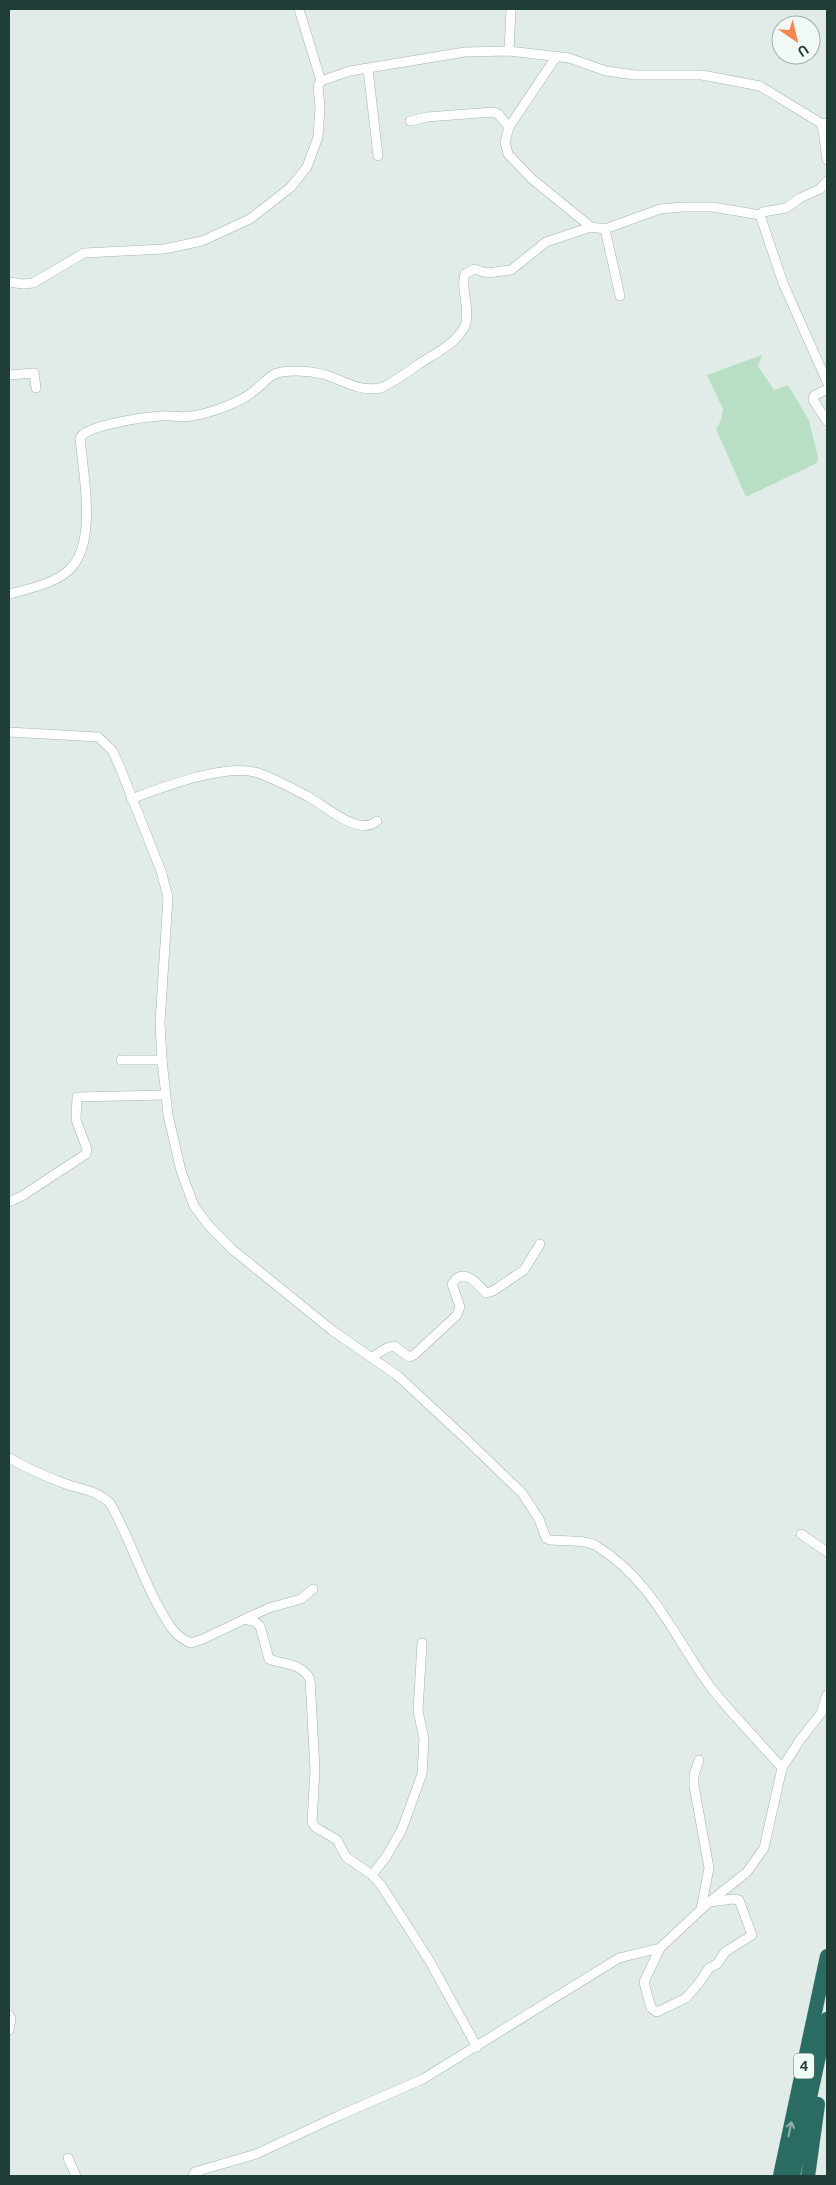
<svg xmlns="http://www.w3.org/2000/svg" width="836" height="2185" viewBox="0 0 836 2185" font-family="Ubuntu,sans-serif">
<rect width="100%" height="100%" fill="#e1ece8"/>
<polygon fill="#b8dfc5" points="762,355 758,366 774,390 788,385 809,420 818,458 817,463 746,497 716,429 721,420 723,409 707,375"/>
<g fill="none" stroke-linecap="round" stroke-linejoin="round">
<g stroke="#a3b4b0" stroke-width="10">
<g id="minor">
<polyline points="299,9 321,81"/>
<polyline points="509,51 511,9"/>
<polyline points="556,57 509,127 505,142 508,154 532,179 591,227 605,229 660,209 682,207 713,207 760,215 763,212 786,208 800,198 820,189 827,181"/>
<polyline points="368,69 378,156"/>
<polyline points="410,121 427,117 493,112 498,114 509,127"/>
<polyline points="822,124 827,160"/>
<polyline points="760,215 783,283 827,382"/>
<polyline points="605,229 620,296"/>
<polyline points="9,282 23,284 33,283 84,253 164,249 202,241 250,219 291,187 307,167 318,137 320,107 318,86 321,81 350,71 465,52 509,51 569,58 606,71 635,75 702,75 760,86 822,124 827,123"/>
<polyline points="9,375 34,373 36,388"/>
<polyline points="827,389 814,396 813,400 827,421"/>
<path d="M9 594C28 589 54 584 69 570 98 544 83 472 80 438 86 425 146 417 161 416 171 415 181 418 192 416 211 413 239 403 254 391 264 384 269 374 281 372 295 370 310 371 323 374 343 380 358 392 380 388 389 386 416 366 425 360 440 351 457 342 465 326 471 310 460 288 465 274L474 269 487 273 511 270 546 242 591 227"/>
<path d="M9 732 98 737 112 750 119 765 161 871 168 897 160 1023 162 1060 168 1115 181 1171 194 1206 209 1226 233 1250 333 1331 398 1376 467 1440 522 1493 539 1519 546 1538 550 1540C564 1541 586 1539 598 1547 652 1581 674 1636 709 1685 731 1714 758 1740 782 1768"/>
<path d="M131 799C161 788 229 761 261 774 277 780 294 789 309 797 325 806 359 837 377 821"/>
<polyline points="121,1060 162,1060"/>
<polyline points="9,1202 22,1196 86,1154 87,1149 76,1120 77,1097 165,1095"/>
<path d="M372 1357 387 1348 394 1346 409 1357 414 1355 457 1315 460 1307 452 1284C463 1266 477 1283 486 1293L493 1291 524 1270 540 1244"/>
<path d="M9 1458C26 1468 45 1476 63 1483 81 1490 95 1489 110 1503 132 1542 145 1588 170 1626 175 1633 183 1640 191 1643L203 1639 245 1619 255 1622 260 1626 269 1659C284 1665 302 1663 310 1679L315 1770 312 1822 315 1827 337 1840 346 1857 372 1875 381 1885 429 1960 477 2047"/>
<polyline points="801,1534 827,1552"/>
<polyline points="245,1619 269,1608 301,1599 313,1589"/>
<polyline points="699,1760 694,1775 694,1786 709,1868 701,1909"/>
<polyline points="372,1875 386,1857 402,1829 422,1774 424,1739 418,1711 422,1643"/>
<polyline points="660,1948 644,1982 651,2008 657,2012 686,1998 699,1983 709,1968 717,1964 725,1952 752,1935 739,1900 733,1899 710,1902"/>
<polyline points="9,2015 11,2019 9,2030"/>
<polyline points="68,2158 76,2176"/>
<polyline points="193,2176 195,2172 256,2154 338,2116 423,2079 619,1958 660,1948 708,1903 747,1872 764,1848 782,1768 800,1740 821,1713 827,1695"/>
</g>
</g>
<g stroke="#c1c9c7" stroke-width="15">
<g id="highway">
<polyline points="780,2176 827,1956"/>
<polyline points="793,2176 827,2019"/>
<polyline points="808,2176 818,2104"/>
</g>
</g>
<use href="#minor" stroke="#fff" stroke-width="9"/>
<use href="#highway" stroke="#2a6c62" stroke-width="14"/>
</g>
<defs><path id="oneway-shaft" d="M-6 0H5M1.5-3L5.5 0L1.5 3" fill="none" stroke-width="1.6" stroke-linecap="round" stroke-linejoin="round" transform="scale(1.25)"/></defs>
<use stroke="#8eb2ac" href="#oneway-shaft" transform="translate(790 2129) rotate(-78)"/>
<g text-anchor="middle" stroke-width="4" stroke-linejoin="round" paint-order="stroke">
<rect fill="#f1f9f5" stroke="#5f7671" stroke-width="1" x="794" y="2053.5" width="20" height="25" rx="4"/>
<g font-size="15" font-weight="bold" fill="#203e38">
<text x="804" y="2071">4</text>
</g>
</g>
<rect width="836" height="2185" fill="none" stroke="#203e38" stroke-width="20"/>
<g transform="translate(796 40) rotate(146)"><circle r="24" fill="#f1f9f5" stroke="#9daea9"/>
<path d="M0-4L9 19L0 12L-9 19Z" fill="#fa8551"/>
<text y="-8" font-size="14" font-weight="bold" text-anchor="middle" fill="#203e38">U</text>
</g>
</svg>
